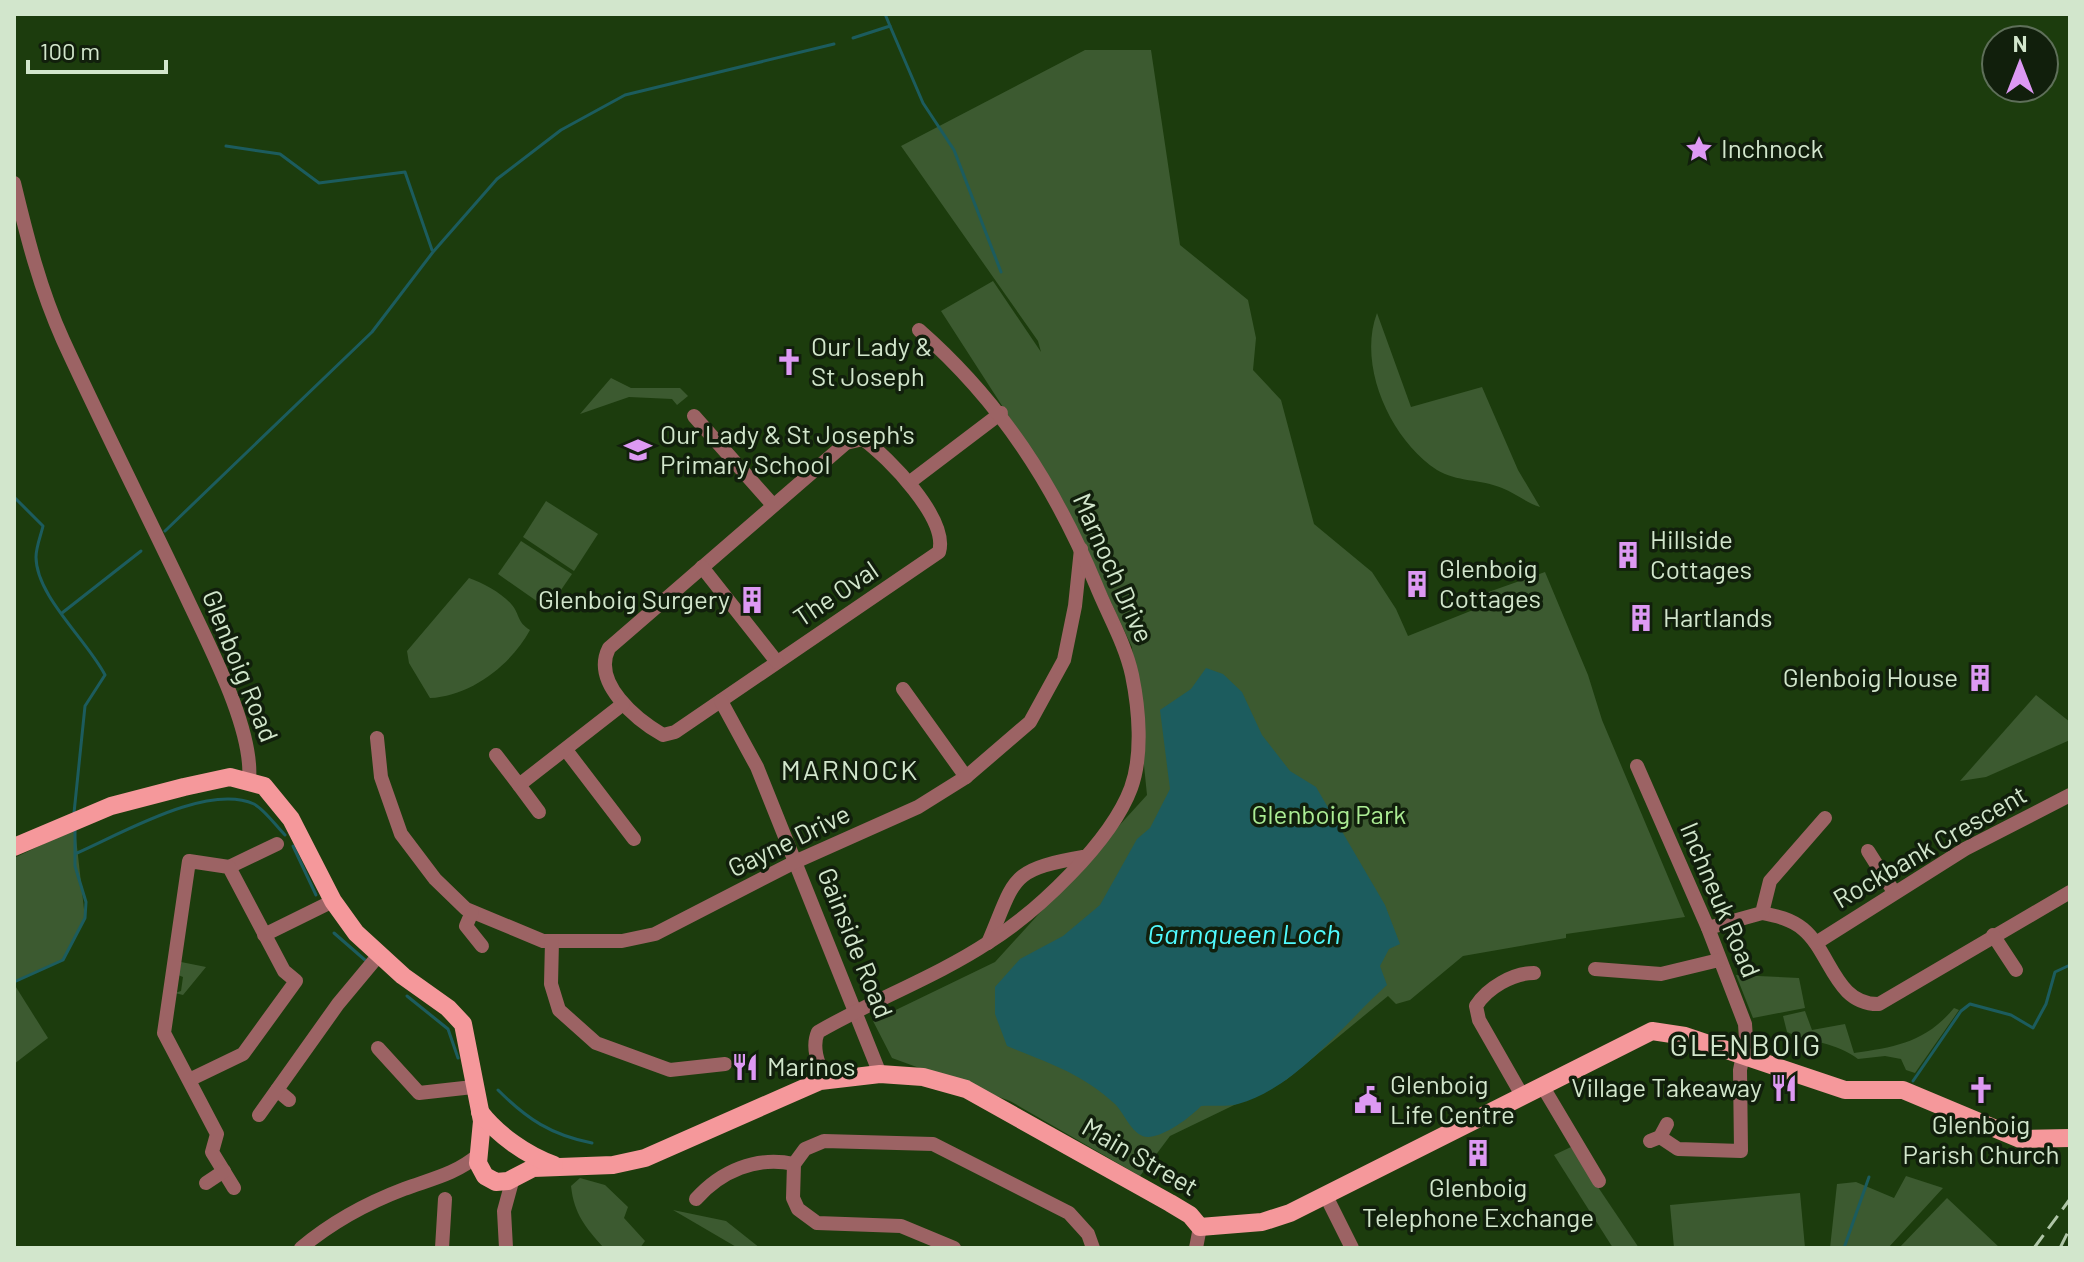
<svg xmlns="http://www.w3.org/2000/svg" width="2084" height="1262" viewBox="0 0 2084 1262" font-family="Barlow,sans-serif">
<rect width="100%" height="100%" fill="#1c3c0d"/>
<g fill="#3c5a30">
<polygon points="1085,50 1151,50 1180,245 1248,300 1256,338 1253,370 1281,400 1314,524 1372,572 1396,609 1408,636 1488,604 1480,595 1545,572 1588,675 1602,720 1685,917 1566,934 1566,938 1463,956 1410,1000 1396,1004 1388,996 1286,1080 1170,1136 1140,1176 1010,1101 892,1058 873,1021 995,962 1147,795 1132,647 1064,502 941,311 993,281 1041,352 1038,341 901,146"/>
<path d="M1377 313 1411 407 1482 387 1518 470 1540 507C1525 502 1515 493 1502 488 1481 479 1456 482 1437 470 1391 440 1357 366 1377 313Z"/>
<polygon points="611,378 631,388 680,388 688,396 677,405 672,399 629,397 580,414"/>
<polygon points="546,501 598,534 574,571 523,537"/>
<polygon points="521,541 572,574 548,609 498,574"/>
<path d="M469 578C483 583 502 593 512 605 520 615 517 622 530 630 511 665 471 696 430 698L409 663 407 651Z"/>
<polygon points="2036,695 2070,722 2070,740 1986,777 1960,781"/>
<polygon points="75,829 85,918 63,960 14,982 14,858"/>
<polygon points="181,962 206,967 183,995 175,993 181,991 183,977 178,975"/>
<polygon points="1736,975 1799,978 1805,1008 1753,1018"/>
<polygon points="14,984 48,1038 14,1064"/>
<path d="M1954 1008 1959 1010 1915 1073 1906 1070 1901 1059 1885 1056 1858 1059C1836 1042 1812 1043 1787 1032L1783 1016 1805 1011 1812 1030 1845 1024 1854 1053C1896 1047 1926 1042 1954 1008Z"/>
<polygon points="1571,1147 1639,1248 1613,1248 1554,1155"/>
<polygon points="1906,1176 1943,1188 1888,1248 1830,1248 1837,1184 1856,1182 1894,1198"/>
<path d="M580 1178 605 1185 628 1207 624 1218 645 1241 640 1248H604C586 1228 574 1214 571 1186Z"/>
<polygon points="1800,1193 1805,1248 1674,1248 1670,1205"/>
<polygon points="1947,1198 2000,1248 1899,1248"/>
<polygon points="673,1210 726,1221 760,1248 738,1248"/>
</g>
<path fill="#1c5c5e" d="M1206 668 1223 674 1242 692 1262 735 1290 771 1316 787 1385 905 1400 944 1389 949 1380 966 1387 985C1345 1022 1297 1088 1238 1104 1227 1107 1212 1105 1201 1106 1191 1117 1165 1136 1149 1137 1133 1138 1125 1114 1115 1104 1080 1072 1050 1064 1007 1046L995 1014V987L1020 959 1063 936 1100 905 1137 839 1150 828 1170 789 1160 710 1191 689Z"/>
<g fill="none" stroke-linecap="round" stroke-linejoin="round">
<g stroke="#1c5c5e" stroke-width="3">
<polyline points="890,26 923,103 954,150 1001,272"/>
<polyline points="853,38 890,26 885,14"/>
<polyline points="226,146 280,154 319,183 405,172 432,250"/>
<path d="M14 497 43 526C41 535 36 547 36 557 36 596 87 640 105 675L85 706 74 813"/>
<polyline points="165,531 372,332 433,252 497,179 561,130 625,95 834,44"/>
<polyline points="62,613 141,551"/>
<polyline points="293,846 316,895"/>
<path d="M77 853C121 834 207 783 254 804 265 810 276 826 285 835"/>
<polyline points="334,933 365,960"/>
<polyline points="14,982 63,960 85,918 86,902 75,866 75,829"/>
<polyline points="407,996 448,1029 458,1058"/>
<polyline points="1913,1081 1961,1011 1970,1004 2011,1015 2033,1028 2046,1004 2055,972 2070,965"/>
<path d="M498 1090C527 1119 551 1135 592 1143"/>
<polyline points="1844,1248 1869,1177"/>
</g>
<g stroke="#9c6364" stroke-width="14">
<path d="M14 183C27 237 40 289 63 340 102 425 144 508 184 592 206 640 254 728 249 780"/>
<polyline points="694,416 772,504"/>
<path d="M863 439C888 457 949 519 939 552L675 732 663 735C637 720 591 683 609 648L846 443Z"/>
<polyline points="910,482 1001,413"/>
<polyline points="702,567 777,662"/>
<polyline points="903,689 966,777"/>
<polyline points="721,701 757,767 880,1074"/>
<polyline points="377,738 381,777 401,834 435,879 466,909 543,941 622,941 655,934 797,861 918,807 966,777 1030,722 1064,660 1075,606 1081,549"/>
<polyline points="566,750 634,839"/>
<polyline points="496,755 519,785 623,704"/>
<polyline points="1637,766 1708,928 1745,1024 1746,1039 1740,1070 1741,1151 1678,1149 1660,1137"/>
<polyline points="519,785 539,812"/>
<polyline points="1868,851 1894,892"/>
<polyline points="229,867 277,844"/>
<polyline points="472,912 466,926 482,946"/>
<path d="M1762 913C1777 916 1791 919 1803 929 1831 952 1835 1005 1879 1004L2070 892"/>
<polyline points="1708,928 1762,913 1770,881 1825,818"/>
<polyline points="264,935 333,901"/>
<polyline points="1993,935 2016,970"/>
<polyline points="552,941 551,984 559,1010 596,1043 670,1070 725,1064"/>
<path d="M988 943C1016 878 1008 870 1083 857"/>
<polyline points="1816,943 1965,849 2070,795"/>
<polyline points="1595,969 1661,974 1719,960"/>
<polyline points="378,1048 419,1093 473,1087"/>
<polyline points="189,1080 243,1054 296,981 284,971 229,867 189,861 164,1033 217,1134 212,1152 234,1188"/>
<path d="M825 1080C819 1065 811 1048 818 1032 873 1000 936 977 989 942 1037 912 1111 842 1131 788 1143 755 1139 709 1132 675 1125 643 1108 615 1096 585 1054 485 1001 402 919 330"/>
<polyline points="1543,1087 1599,1181"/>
<polyline points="277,1090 289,1100"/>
<path d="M1523 1097 1479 1020 1476 1006C1487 988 1513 973 1534 973"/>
<polyline points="259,1115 338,1004 378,956"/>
<polyline points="1650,1141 1660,1137 1667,1124"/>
<polyline points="206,1183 224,1171"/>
<polyline points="1326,1196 1352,1248"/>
<path d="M696 1199C721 1171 756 1156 794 1164"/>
<path d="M301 1248C332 1222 367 1203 404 1189 431 1179 456 1174 478 1155"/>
<polyline points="442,1248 445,1199"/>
<polyline points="506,1248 504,1211 513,1178"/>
<polyline points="954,1248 901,1226 817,1223 798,1209 793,1198 794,1164 805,1149 824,1141 933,1144 1069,1213 1088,1234 1093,1248"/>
<polyline points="1196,1248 1200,1227"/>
</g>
<g stroke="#f5989b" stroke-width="18">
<polyline points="14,847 111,806 184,787 230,777 264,786 291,819 333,901 356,933 403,976 448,1008 463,1024 482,1121 478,1163 485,1176 496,1182 508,1181 533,1168 613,1165 645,1158 820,1081 880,1074 923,1077 966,1089 1170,1203 1190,1215 1200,1227 1262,1222 1290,1213 1652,1031 1685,1036 1845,1090 1903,1090 2020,1139 2070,1138"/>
<path d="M480 1112C498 1135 526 1155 554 1165"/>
</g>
<g stroke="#afc5a7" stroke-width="3" stroke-dasharray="16 8" stroke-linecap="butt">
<polyline points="2034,1248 2070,1199"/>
<polyline points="2060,1248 2070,1228"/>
</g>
</g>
<defs>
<g id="sight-bare" transform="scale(2.16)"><path d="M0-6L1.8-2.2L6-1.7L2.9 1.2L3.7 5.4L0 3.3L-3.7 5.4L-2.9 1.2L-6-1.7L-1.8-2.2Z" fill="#dd99f3" stroke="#111f0c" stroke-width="2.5" paint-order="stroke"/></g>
<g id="church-bare" transform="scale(2.16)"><path d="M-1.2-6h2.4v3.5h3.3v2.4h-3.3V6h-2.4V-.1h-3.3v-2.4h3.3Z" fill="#dd99f3" stroke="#111f0c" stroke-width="2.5" paint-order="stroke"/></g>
<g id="school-bare" transform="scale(2.16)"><path d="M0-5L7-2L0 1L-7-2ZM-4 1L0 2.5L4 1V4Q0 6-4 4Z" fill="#dd99f3" stroke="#111f0c" stroke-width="2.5" paint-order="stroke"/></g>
<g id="building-bare" transform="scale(2.16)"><path d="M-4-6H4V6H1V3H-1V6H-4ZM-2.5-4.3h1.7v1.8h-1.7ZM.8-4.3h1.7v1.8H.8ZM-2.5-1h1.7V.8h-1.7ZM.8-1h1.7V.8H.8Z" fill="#dd99f3" stroke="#111f0c" stroke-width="2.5" paint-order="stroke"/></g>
<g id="restaurant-bare" transform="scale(2.16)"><path d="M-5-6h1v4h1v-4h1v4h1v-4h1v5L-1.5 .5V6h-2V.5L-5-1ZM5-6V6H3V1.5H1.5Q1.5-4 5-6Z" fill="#dd99f3" stroke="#111f0c" stroke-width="2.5" paint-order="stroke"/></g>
<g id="civic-bare" transform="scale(2.16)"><path d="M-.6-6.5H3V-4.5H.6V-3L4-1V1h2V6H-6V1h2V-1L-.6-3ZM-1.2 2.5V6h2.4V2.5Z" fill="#dd99f3" stroke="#111f0c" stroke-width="2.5" paint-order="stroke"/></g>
</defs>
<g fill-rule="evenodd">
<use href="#sight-bare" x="1699" y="149"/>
<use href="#church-bare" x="789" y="362"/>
<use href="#school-bare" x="638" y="450"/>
<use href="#building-bare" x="1628" y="555"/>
<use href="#building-bare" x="1417" y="584"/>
<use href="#building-bare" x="752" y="600"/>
<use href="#building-bare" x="1641" y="618"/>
<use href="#building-bare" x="1980" y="678"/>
<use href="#restaurant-bare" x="745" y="1067"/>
<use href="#restaurant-bare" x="1784" y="1088"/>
<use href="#church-bare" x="1981" y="1090"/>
<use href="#civic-bare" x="1368" y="1100"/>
<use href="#building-bare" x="1478" y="1153"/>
</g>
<g text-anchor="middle" stroke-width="7" stroke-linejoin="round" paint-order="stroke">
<g font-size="26" fill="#d2e6cc" stroke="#111f0c" text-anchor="start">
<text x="1721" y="158">Inchnock</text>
<text x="811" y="356">Our Lady &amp;<tspan x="811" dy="30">St Joseph</tspan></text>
<text x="660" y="444">Our Lady &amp; St Joseph's<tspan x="660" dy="30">Primary School</tspan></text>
<text x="1650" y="549">Hillside<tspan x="1650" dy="30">Cottages</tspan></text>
<text x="1439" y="578">Glenboig<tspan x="1439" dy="30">Cottages</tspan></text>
<text x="730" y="609" text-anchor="end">Glenboig Surgery</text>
<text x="1663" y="627">Hartlands</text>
<text x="1958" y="687" text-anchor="end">Glenboig House</text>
<text x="767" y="1076">Marinos</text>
<text x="1390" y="1094">Glenboig<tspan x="1390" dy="30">Life Centre</tspan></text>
<text x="1762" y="1097" text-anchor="end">Village Takeaway</text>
<text x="1981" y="1134" text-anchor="middle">Glenboig<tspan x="1981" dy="30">Parish Church</tspan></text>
<text x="1478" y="1197" text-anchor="middle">Glenboig<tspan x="1478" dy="30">Telephone Exchange</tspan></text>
</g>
<g font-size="26" fill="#d2e6cc" stroke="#111f0c">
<text transform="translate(1113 568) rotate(66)" y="9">Marnoch Drive</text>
<text transform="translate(836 594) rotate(-34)" y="9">The Oval</text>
<text transform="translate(240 666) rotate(68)" y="9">Glenboig Road</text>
<text transform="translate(789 841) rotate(-26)" y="9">Gayne Drive</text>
<text transform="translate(1930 847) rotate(-30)" y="9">Rockbank Crescent</text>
<text transform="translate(1720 900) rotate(67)" y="9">Inchneuk Road</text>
<text transform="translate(855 943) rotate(68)" y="9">Gainside Road</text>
<text transform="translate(1140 1157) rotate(30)" y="9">Main Street</text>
</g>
<g font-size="26" fill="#aced94" stroke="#111f0c">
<text x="1329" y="824">Glenboig Park</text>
</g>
<g font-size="28" letter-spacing="2" fill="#d2e6cc" stroke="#111f0c">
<text x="850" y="780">MARNOCK</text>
</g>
<g font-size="28" font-style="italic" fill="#50fafe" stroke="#111f0c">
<text x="1244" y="944">Garnqueen Loch</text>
</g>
<g font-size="30" letter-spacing="2" fill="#d2e6cc" stroke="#111f0c">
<text x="1746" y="1056">GLENBOIG</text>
</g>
</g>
<rect width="2084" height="1262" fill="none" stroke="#d2e6cc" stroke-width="32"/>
<g transform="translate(2020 64)"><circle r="38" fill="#111f0c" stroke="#5e6f59" stroke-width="2"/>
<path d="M0-6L14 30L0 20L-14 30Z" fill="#dd99f3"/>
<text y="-12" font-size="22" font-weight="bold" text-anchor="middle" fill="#d2e6cc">N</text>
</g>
<path d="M28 60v12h138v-12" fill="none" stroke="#d2e6cc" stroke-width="4"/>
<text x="40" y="60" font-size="24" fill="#d2e6cc" stroke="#111f0c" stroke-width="6" paint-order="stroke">100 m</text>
</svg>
